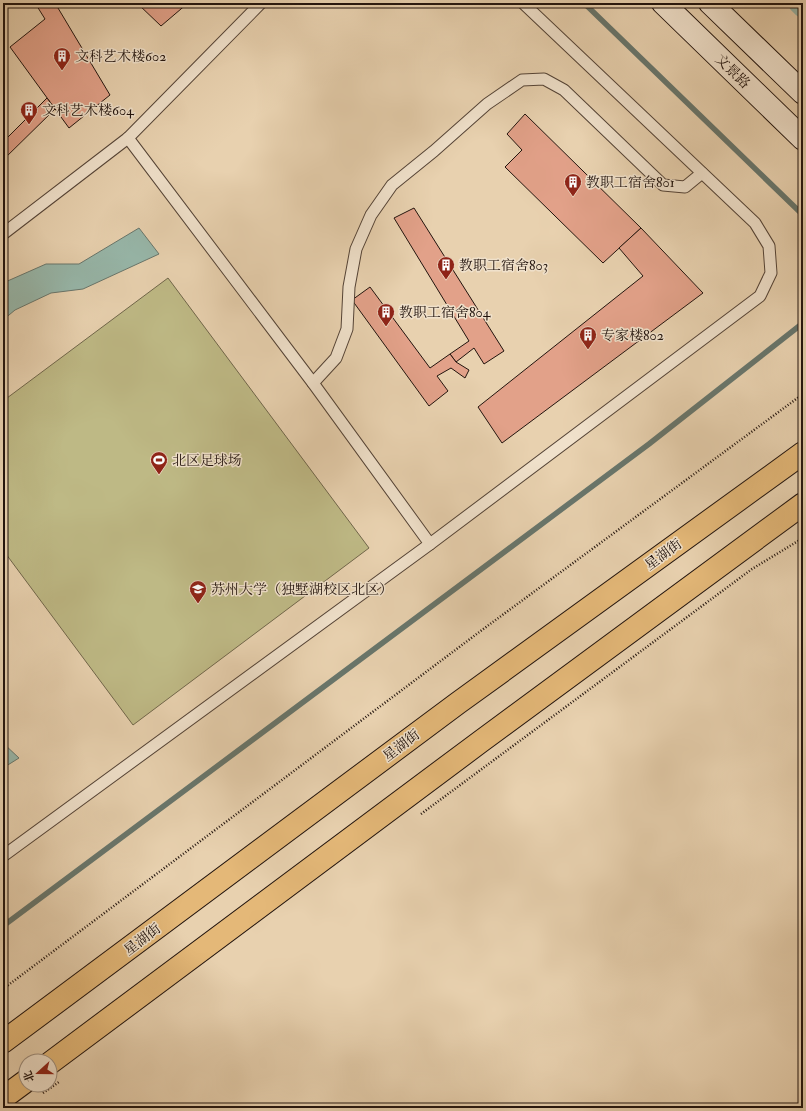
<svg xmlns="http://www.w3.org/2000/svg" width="806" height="1111" viewBox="0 0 806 1111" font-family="'IM FELL Double Pica','Noto Serif SC',serif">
<rect width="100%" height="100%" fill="#e8d1af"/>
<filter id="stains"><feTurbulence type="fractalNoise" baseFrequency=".005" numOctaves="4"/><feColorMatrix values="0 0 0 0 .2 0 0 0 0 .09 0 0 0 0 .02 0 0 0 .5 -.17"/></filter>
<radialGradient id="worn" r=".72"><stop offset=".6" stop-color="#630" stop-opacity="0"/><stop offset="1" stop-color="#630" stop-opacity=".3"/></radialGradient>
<polygon fill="#beb985" stroke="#70664a" points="168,278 369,548 133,725 3,550 3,401"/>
<g fill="#97b7aa" stroke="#68766c">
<polygon points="139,228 159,254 83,289 51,293 15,310 3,320 3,283 46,264 79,264"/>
<polygon points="3,743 19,758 3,768"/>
<polygon points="676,1105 717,1108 620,1108 649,1106"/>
</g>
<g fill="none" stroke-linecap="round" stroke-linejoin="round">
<g stroke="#68766c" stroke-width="5.5">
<polyline points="584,3 803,215"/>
<polyline points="3,926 649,444 803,323"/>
</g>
<polyline stroke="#97b7aa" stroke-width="20" points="798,3 803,8"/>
</g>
<g fill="#e2a189" stroke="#22140e">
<polygon points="35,3 55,3 110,95 69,128 10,47 45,19"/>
<polygon points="139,3 188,3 161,26 138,4"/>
<polygon points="47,98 55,109 3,160 3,142"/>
<polygon points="525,114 641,228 603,263 505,167 522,150 507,134"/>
<polygon points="414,208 504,351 484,364 474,348 456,362 450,354 469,341 394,218"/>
<polygon points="641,228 703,293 502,443 478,407 643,276 619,248"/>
<polygon points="370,287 430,368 450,354 456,362 469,370 465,378 451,368 437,376 448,391 429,406 352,300"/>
</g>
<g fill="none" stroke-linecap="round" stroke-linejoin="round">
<g stroke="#544336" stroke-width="13">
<g id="service">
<polyline points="128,138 313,383 430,544"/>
<polyline points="3,234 128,138 261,3"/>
<polyline points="313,383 336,358 347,329 349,287 356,249 371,215 392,185 434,151 487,104 522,80 544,79 564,90 663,185 685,187 702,173"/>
<polyline points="3,856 430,544 760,296 771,273 769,246 755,223 523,3"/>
</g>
</g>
<g stroke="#22140e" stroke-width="24">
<g id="secondary">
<polyline points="663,3 803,139"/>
<polyline points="710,3 803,93"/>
</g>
</g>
<g stroke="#22140e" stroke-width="24">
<g id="primary">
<polyline points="3,1042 458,703 803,453"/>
<polyline points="50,1063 480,742 803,504"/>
<polyline points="3,1098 26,1081"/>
</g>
</g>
<g stroke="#22140e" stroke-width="2.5" stroke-dasharray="1 2" stroke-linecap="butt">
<polyline points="421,814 752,569 803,538"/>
<polyline points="3,989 482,630 803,394"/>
<polyline points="43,1093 59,1082"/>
</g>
<use href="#service" stroke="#f0e1cb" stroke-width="11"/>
<use href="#secondary" stroke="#f0e1cb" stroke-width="22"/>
<use href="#primary" stroke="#e4b878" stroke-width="22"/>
</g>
<defs>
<g id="building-pin" transform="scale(0.9)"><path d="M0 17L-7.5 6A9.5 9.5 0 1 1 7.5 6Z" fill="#8f2418" stroke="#f0e1cb"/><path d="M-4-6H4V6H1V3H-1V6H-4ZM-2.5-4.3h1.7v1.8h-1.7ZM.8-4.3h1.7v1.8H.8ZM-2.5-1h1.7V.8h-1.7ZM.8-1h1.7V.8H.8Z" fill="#fff"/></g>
<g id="stadium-pin" transform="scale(0.9)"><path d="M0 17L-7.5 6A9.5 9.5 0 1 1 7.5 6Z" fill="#8f2418" stroke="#f0e1cb"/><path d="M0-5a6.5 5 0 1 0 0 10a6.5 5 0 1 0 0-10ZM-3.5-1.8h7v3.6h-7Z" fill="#fff"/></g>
<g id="university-pin" transform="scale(0.9)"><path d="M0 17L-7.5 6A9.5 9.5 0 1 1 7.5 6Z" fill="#8f2418" stroke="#f0e1cb"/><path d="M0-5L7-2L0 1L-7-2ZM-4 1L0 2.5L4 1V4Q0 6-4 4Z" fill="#fff"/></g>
</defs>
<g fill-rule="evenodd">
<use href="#building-pin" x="62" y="56"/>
<use href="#building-pin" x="29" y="110"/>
<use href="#building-pin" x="573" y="182"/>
<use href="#building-pin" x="446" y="265"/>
<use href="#building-pin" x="386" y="312"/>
<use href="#building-pin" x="588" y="335"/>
<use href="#stadium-pin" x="159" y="460"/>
<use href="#university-pin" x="198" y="589"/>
</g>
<g text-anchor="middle" stroke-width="3" stroke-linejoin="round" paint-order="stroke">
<g font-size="14" fill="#22140e" stroke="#f0e1cb" text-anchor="start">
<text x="75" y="61">文科艺术楼602</text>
<text x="42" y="115">文科艺术楼604</text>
<text x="586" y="187">教职工宿舍801</text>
<text x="459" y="270">教职工宿舍803</text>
<text x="399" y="317">教职工宿舍804</text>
<text x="601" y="340">专家楼802</text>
<text x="172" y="465">北区足球场</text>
<text x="211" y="594">苏州大学（独墅湖校区北区）</text>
</g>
<g font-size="14" fill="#22140e" stroke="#f0e1cb">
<text transform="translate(733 71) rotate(44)" y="5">文景路</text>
<text transform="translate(663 554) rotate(-36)" y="5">星湖街</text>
<text transform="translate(401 745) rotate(-37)" y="5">星湖街</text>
<text transform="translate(142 939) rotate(-37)" y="5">星湖街</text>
</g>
</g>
<rect width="806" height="1111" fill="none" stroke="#e8d1af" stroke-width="16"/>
<rect x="4" y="4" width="798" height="1103" fill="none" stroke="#22140e" stroke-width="2"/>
<rect x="8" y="8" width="790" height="1095" fill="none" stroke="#22140e"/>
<g transform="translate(38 1073) rotate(249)"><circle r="19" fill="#f0e1cb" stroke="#9e8f7f"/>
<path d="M0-3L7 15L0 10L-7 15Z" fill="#8f2418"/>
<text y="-6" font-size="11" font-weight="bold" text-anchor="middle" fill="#22140e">北</text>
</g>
<rect width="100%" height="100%" filter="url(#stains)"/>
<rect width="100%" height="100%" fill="url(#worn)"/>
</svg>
